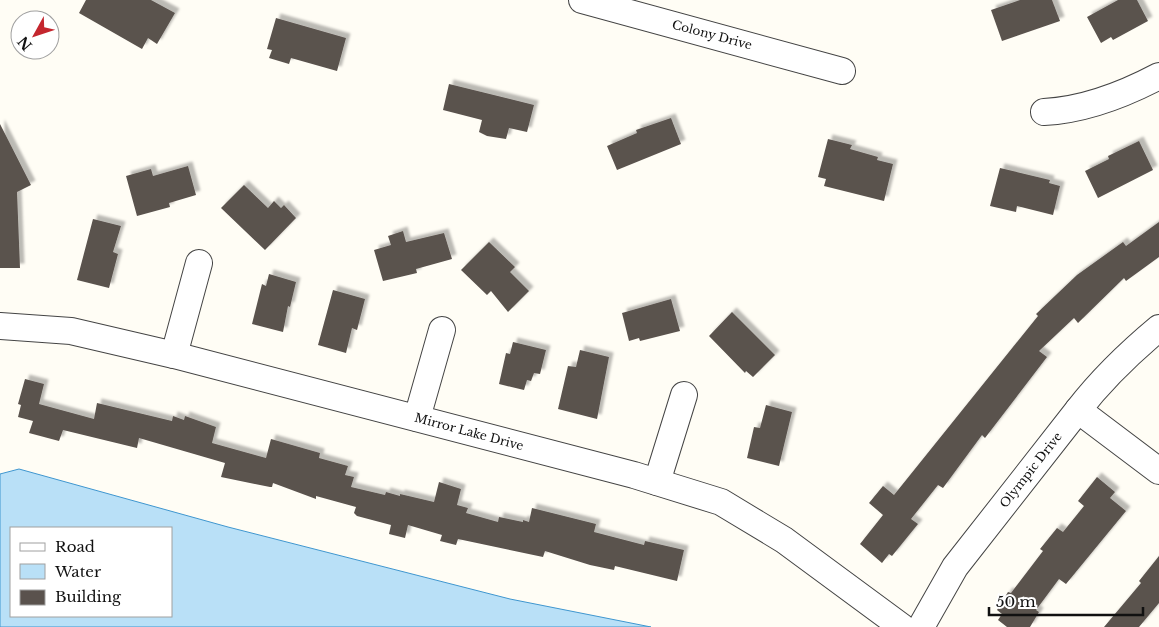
<svg xmlns="http://www.w3.org/2000/svg" width="1159" height="627" viewBox="0 0 1159 627" font-family="'Libre Baskerville',serif">
<defs>
<filter id="shadow"><feDropShadow dx="4.5" dy="-4.5" stdDeviation="1" flood-color="#0004"/></filter>
</defs>
<rect width="100%" height="100%" fill="#fffdf5"/>
<path fill="#b9e0f7" stroke="#3f96cf" fill-rule="evenodd" d="M19 469 228 527 510 599 651 627H0V474ZM11 528H171V616H11Z"/>
<g fill="#5a524d" filter="url(#shadow)">
<polygon points="86,0 151,0 175,13 157,44 148,38 142,49 79,13"/>
<polygon points="1020,0 1052,0 1060,21 1002,41 991,10"/>
<polygon points="1118,0 1137,0 1148,21 1113,40 1111,37 1101,43 1087,17"/>
<polygon points="276,18 346,38 337,71 291,58 289,64 269,58 272,50 267,49"/>
<polygon points="449,84 534,105 527,132 509,128 506,139 487,136 479,132 482,120 443,110"/>
<polygon points="671,118 681,144 617,170 607,146 637,133 636,130"/>
<polygon points="0,124 31,185 17,192 20,268 0,268"/>
<polygon points="828,139 852,145 850,149 878,157 877,160 893,164 884,201 824,186 826,179 818,177"/>
<polygon points="1139,141 1153,170 1098,198 1085,171 1109,159 1108,156"/>
<polygon points="188,166 196,195 169,203 170,207 137,216 126,176 151,169 153,176"/>
<polygon points="1000,168 1050,180 1049,183 1060,186 1053,215 1017,206 1016,212 990,206"/>
<polygon points="244,185 268,208 274,201 281,208 284,205 296,218 265,250 221,208"/>
<polygon points="93,219 121,226 113,252 118,254 109,288 77,280"/>
<polygon points="1159,222 1159,257 1126,281 1124,278 1078,323 1074,318 1039,351 1047,357 985,438 982,435 943,488 938,485 911,519 918,524 892,556 889,554 882,563 860,544 883,515 869,503 883,486 894,495 1038,316 1036,314 1077,275 1123,242 1126,246"/>
<polygon points="403,231 406,242 444,233 452,259 416,269 417,273 383,281 374,250 391,245 388,236"/>
<polygon points="489,242 515,267 510,272 529,291 508,312 491,291 487,295 461,270"/>
<polygon points="269,274 296,282 290,307 288,306 283,332 252,324 262,284 266,286"/>
<polygon points="333,290 365,299 357,330 352,328 346,353 318,345"/>
<polygon points="671,299 680,331 640,341 639,338 629,341 622,313"/>
<polygon points="732,312 775,355 753,377 746,371 745,373 709,336"/>
<polygon points="513,342 546,350 540,374 534,373 531,381 527,380 524,390 499,384 506,353 510,354"/>
<polygon points="580,350 609,357 597,419 558,409 568,366 576,367"/>
<polygon points="25,379 44,384 39,404 94,419 97,403 172,421 173,416 184,420 185,416 216,427 212,443 266,458 271,439 320,453 319,458 348,466 345,475 354,477 351,487 385,495 386,492 400,496 400,494 434,502 439,482 461,489 457,505 468,508 466,513 498,522 499,517 523,522 523,520 529,522 532,508 596,524 594,532 644,545 645,541 684,550 677,581 615,566 614,570 590,565 545,551 543,557 458,539 456,545 440,541 442,535 408,525 405,538 389,534 391,525 357,516 354,513 356,507 316,496 316,499 273,483 272,487 270,487 221,477 225,463 139,438 137,448 63,430 59,441 29,433 33,421 18,417 21,405 18,404"/>
<polygon points="766,405 792,412 779,466 747,458 754,427 760,428"/>
<polygon points="1097,477 1115,492 1110,498 1126,511 1066,584 1059,579 1036,610 1039,612 1030,627 1007,627 998,620 1002,614 997,610 1008,592 1011,593 1043,551 1040,549 1057,528 1063,532 1084,506 1078,501"/>
<polygon points="1159,556 1159,603 1139,627 1104,627 1141,583 1139,581"/>
</g>
<g fill="none" stroke-linecap="round" stroke-linejoin="round">
<g stroke="#444" stroke-width="28">
<g id="minor">
<polyline points="582,0 842,71"/>
<path d="M1044 112C1085 110 1123 95 1159 76"/>
<polyline points="0,326 71,331 174,355 634,475 721,502 784,540 902,627"/>
<polyline points="174,355 199,263"/>
<polyline points="1078,410 1159,471"/>
<polyline points="417,418 442,330"/>
<polyline points="657,482 684,395"/>
<path d="M921 627 955 567 1078 410C1102 379 1129 353 1159 328"/>
</g>
</g>
<use href="#minor" stroke="#fff" stroke-width="26"/>
</g>
<g text-anchor="middle" stroke-width="5" stroke-linejoin="round" paint-order="stroke">
<g font-size="12" fill="#111" stroke="#fff">
<text transform="translate(712 35) rotate(15)" y="4">Colony Drive</text>
<text transform="translate(469 432) rotate(15)" y="4">Mirror Lake Drive</text>
<text transform="translate(1031 470) rotate(-52)" y="4">Olympic Drive</text>
</g>
</g>
<rect x="10" y="527" width="162" height="90" fill="#ffffff" stroke="#a0a0a0"/>
<rect x="20" y="543" width="25" height="8" fill="#ffffff" stroke="#a0a0a0"/>
<text x="55" y="552" font-size="15" fill="#111111">Road</text>
<rect x="20" y="564" width="25" height="15" fill="#b9e0f7" stroke="#a0a0a0"/>
<text x="55" y="577" font-size="15" fill="#111111">Water</text>
<rect x="20" y="590" width="25" height="15" fill="#5a524d" stroke="#a0a0a0"/>
<text x="55" y="602" font-size="15" fill="#111111">Building</text>
<g transform="translate(35 35) rotate(230)"><circle r="24" fill="#ffffff" stroke="#a0a0a0"/>
<path d="M0-4L9 19L0 12L-9 19Z" fill="#c4262e"/>
<text y="-8" font-size="14" font-weight="bold" text-anchor="middle" fill="#111111">N</text>
</g>
<path d="M989 607v8h154v-8" fill="none" stroke="#111111" stroke-width="2.5"/>
<text x="996" y="607" font-size="15" fill="#111111" stroke="#ffffff" stroke-width="4" paint-order="stroke">50 m</text>
</svg>
